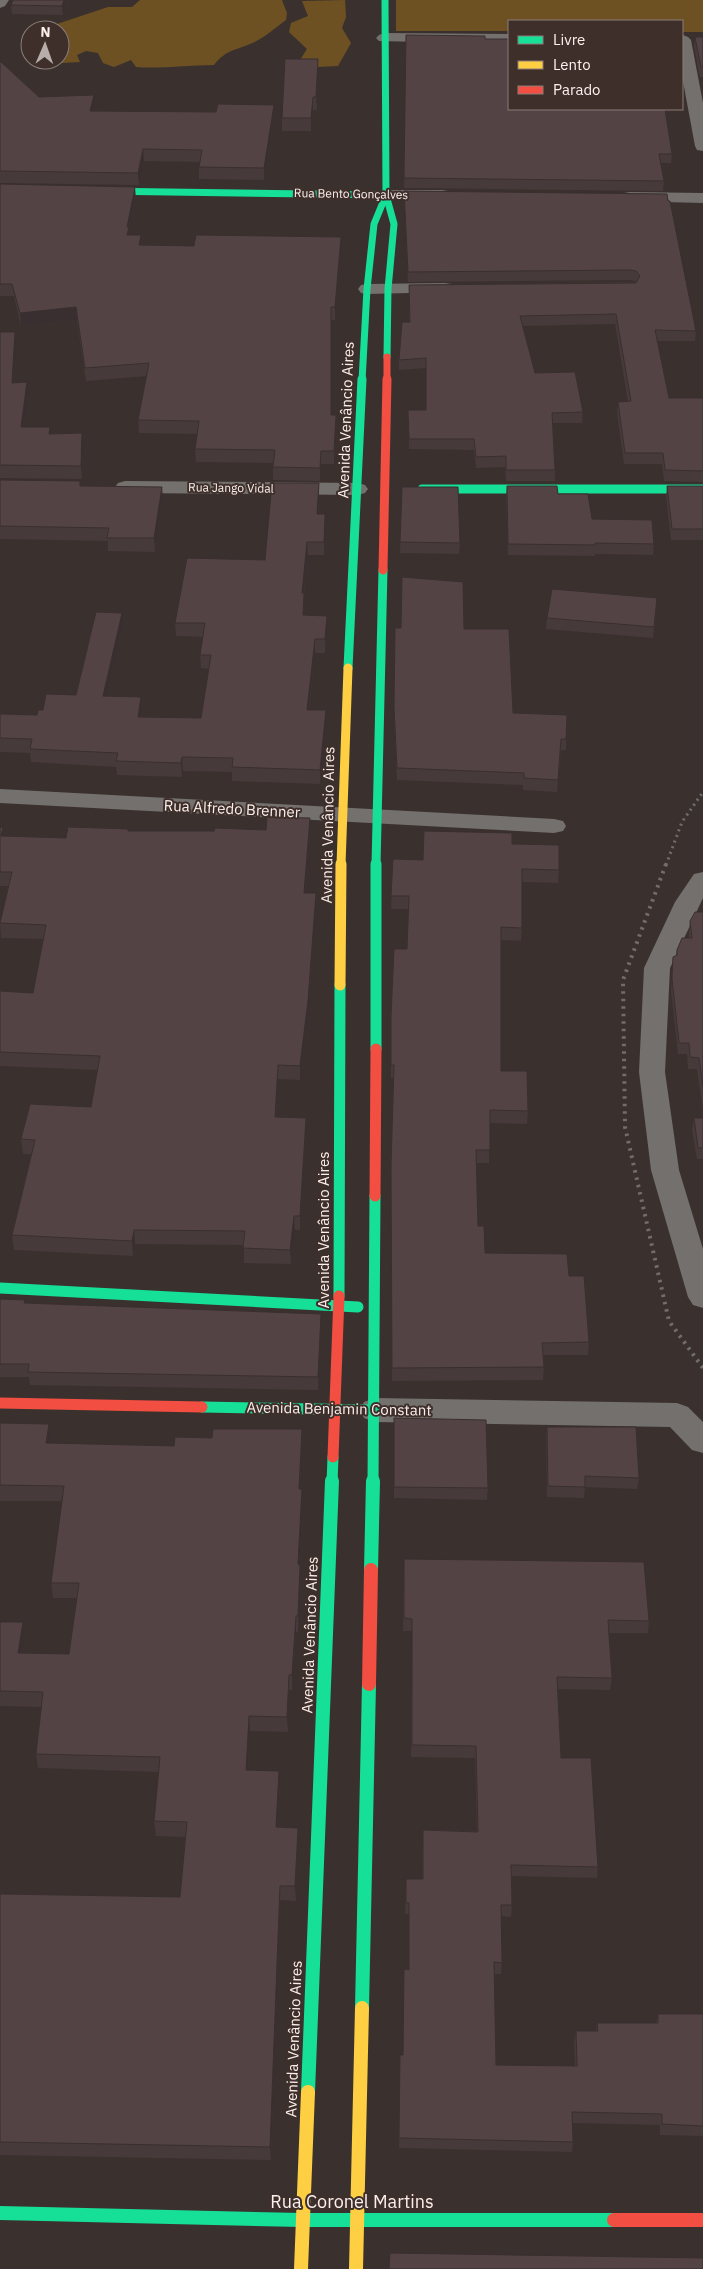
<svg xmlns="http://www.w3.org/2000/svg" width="703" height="2269" viewBox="0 0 703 2269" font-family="'IBM Plex Sans',sans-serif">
<rect width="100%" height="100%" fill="#3a312e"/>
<g fill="#6e5123">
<path d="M140 0H282L287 13 286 20C275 28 263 39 250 44 233 51 226 50 214 65 187 65 162 69 136 67L131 60 114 67 103 63 98 53 86 51 77 55 80 62 44 64 37 60H60V30H39L108 7H132Z"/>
<polygon points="345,0 346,17 342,28 351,43 338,66 295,68 307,49 289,32 291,23 308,16 302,1"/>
<polygon points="396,0 703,0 703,32 682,32 682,21 509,21 509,31 396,31"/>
</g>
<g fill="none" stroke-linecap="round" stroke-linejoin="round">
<g fill="#73706e" fill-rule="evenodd">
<polygon points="0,0 9,0 5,6 0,8"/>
<polygon points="384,33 509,34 509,44 379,41 376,38 379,35"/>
<polygon points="683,35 688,37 691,40 703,103 703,151 697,150 695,146 682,76"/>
<polygon points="386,190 442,190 448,191 451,195 448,199 442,200 380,199 377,195 380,191"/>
<polygon points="630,192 703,193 703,203 624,201 621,197 624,193"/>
<polygon points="445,283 451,284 454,288 451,292 367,294 361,293 358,289 361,285 367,284"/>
<polygon points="125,481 358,483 365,485 368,489 365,493 358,495 125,493 118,491 115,487 118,483"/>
<polygon points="0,789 554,819 563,821 566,826 563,831 554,833 0,803"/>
<polygon points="703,872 703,898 670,968 665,1072 679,1170 703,1249 703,1308 693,1305 688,1297 651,1170 639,1072 644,968 675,902 694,874"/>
<polygon points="375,1398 677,1403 688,1407 703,1422 703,1453 692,1450 670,1427 375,1422 364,1418 360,1410 364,1402"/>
</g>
<g stroke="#16e098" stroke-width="7">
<polyline points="385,0 386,195 394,224 388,289 387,357"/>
<polyline points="98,191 386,195"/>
<polyline points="362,381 367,289 374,224 386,195"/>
</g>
<g stroke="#16e098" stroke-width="9">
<polyline points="422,489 703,489"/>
<polyline points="348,668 362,379"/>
<polyline points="376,865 383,570"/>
</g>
<g stroke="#16e098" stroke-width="11">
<polyline points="376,864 376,1049"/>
<polyline points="0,1288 358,1307"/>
<polyline points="339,1296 340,985"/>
<polyline points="202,1407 375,1410"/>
<polyline points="332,1483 333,1457"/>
<polyline points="373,1483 375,1196"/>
</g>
<g stroke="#16e098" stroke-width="14">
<polyline points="371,1570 373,1481"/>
<polyline points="362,2008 369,1684"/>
<polyline points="308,2092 332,1481"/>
<polyline points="0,2213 302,2220 614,2220"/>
</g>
<polyline stroke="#ffcf43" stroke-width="9" points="341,865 348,668"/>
<polyline stroke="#ffcf43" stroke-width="11" points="340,985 341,864"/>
<g stroke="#ffcf43" stroke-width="14">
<polyline points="301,2269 308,2092"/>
<polyline points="356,2269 362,2008"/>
</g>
<polyline stroke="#f24e42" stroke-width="7" points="387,381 387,357"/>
<polyline stroke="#f24e42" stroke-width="9" points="383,570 387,379"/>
<g stroke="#f24e42" stroke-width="11">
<polyline points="375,1196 376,1049"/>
<polyline points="0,1403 202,1407"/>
<polyline points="333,1457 339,1296"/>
</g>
<g stroke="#f24e42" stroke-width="14">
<polyline points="369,1684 371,1570"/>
<polyline points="614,2220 703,2220"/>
</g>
<polyline stroke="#726d6a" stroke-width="3" stroke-dasharray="2 4" stroke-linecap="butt" points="666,865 682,822 703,792"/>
<polyline stroke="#726d6a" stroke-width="4" stroke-dasharray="2.5 5" stroke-linecap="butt" points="666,864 623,980 625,1127 669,1321 703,1368"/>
</g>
<g fill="#473a3a">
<polygon points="67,0 63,15 12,14 11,5"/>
<polygon points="406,35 485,39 672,154 671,163 661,163 664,181 663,191 404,188"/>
<polygon points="695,37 703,37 703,77 700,77 694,47"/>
<polygon points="318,59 317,110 313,110 311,131 282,131 282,118"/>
<polygon points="0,61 39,97 95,107 94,111 274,117 264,180 199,179 199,167 200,162 144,161 139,185 0,183"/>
<polygon points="0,184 136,199 129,230 129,235 141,235 142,246 194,246 341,237 341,249 335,320 331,320 331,415 336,415 334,464 321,464 320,481 273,480 273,463 196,462 195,449 198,434 139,433 138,420 147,376 86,381 77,320 21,326 14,296 0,296"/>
<polygon points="404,191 667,194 696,331 695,341 657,341 669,398 703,398 703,482 664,481 662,464 624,464 617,412 618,402 628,402 615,324 523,326 535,373 583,412 582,423 553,423 555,470 555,481 506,481 505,467 476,468 474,450 409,449 408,410 426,410 426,368 399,370 399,360 409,322 409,285 636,282 635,281 629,280 408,282"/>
<polygon points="0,332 15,332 17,345 14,383 29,395 24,427 50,434 83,446 82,479 0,478"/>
<polygon points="0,480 80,481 80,486 163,500 155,552 108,551 108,541 0,539"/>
<polygon points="507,486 558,494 592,519 654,544 653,555 595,554 595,556 508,555 506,497"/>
<polygon points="667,486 703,486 703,540 671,540 666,497"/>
<polygon points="402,487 460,543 459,554 400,553"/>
<polygon points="319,497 318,514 325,514 324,555 308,555 304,593 304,615 328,629 325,653 315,653 309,710 326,724 320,784 232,781 232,772 183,771 182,777 117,775 116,767 31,762 30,753 0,752 0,714 37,715 43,710 76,695 123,626 107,696 142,711 141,717 201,718 209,669 201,668 200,655 203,637 176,636 175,623 265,560"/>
<polygon points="657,598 653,638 546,629 547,618"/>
<polygon points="395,628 464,629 513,713 566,739 566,750 561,750 557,792 523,790 523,785 397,780 394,718"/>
<polygon points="0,827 3,828 4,836 66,838 128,831 310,832 306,893 316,893 316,907 308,1015 300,1080 278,1079 276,1117 306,1132 300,1230 295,1230 291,1264 244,1263 244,1245 135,1244 133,1256 14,1250 12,1235 31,1154 23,1154 21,1139 91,1107 97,1070 0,1066 0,991 33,993 43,939 1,938 0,923 8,886 0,886"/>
<polygon points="512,844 559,870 558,883 522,882 522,928 521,941 501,940 501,1071 528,1111 527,1124 490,1123 489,1163 476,1163 478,1226 485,1253 569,1276 589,1342 588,1355 543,1355 544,1367 543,1380 392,1381 391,1180 394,1078 391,1078 391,1030 407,949 408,909 391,909 393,859 423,860"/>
<polygon points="703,912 703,1110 697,1069 688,1069 687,1054 678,1054 671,991 673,957 676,956 677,950 689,938 689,932 690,921"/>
<polygon points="694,1118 703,1118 703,1159 697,1159 692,1130"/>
<polygon points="0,1299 25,1303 322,1327 318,1390 30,1385 29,1377 0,1377"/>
<polygon points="394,1418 488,1488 487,1500 394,1498"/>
<polygon points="0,1423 49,1424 51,1440 51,1443 174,1446 212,1438 302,1429 302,1445 300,1489 302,1489 303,1504 299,1565 300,1565 300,1580 298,1632 296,1632 292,1690 289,1690 288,1732 250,1731 248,1770 280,1785 277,1827 298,1828 298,1842 296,1901 280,1900 271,2160 0,2155 0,1894 180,1897 186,1837 156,1836 154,1821 159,1772 38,1768 36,1754 41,1707 0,1706 0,1622 23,1622 25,1638 23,1653 69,1654 77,1598 53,1598 51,1583 62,1501 0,1501"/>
<polygon points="547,1427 639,1478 637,1489 585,1487 584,1498 547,1497 546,1438"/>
<polygon points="404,1559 649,1621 648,1633 609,1633 612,1678 610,1690 558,1689 561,1758 598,1867 597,1878 512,1876 512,1905 511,1917 501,1916 502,1963 501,1974 494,1974 496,2065 575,2066 574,2042 576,2031 596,2031 597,2023 656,2023 658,2014 703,2014 703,2136 660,2135 660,2125 572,2123 573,2142 572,2152 399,2148 400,2055 403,2055 409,1970 409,1914 405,1914 406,1879 422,1879 423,1830 477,1831 475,1758 411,1757 412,1631 403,1631"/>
</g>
<g fill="#3a2f30">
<polygon points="64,0 67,0 63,15 62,6"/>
<polygon points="318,59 318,72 317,110 316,97"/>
<polygon points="94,95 95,107 91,122 90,111"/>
<polygon points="313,97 313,110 311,131 311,118"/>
<polygon points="274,105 274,117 264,180 264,168"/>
<polygon points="143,149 144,161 139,185 138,173"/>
<polygon points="135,187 136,199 129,230 130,239 128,247 127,227"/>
<polygon points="141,235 142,247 139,245"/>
<polygon points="341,237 341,249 335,320 335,307"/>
<polygon points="76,307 77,320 21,326 20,313"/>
<polygon points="15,332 17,345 13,395 12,383"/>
<polygon points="27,382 29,395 22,440 21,427"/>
<polygon points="336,415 336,428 334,464 334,451"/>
<polygon points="82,433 83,446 82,479 81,466"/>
<polygon points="321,451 321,464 320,481 320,468"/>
<polygon points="319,483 319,497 317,527 317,514"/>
<polygon points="162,487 163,500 155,552 154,538"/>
<polygon points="325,514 325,527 324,555 324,542"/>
<polygon points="307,542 308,555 302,607 302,593"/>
<polygon points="304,593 304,607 303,629 303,615"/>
<polygon points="122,613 123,626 104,710 103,696"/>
<polygon points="327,616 328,629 325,653 325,639"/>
<polygon points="315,639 315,653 307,723 307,710"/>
<polygon points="141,697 142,711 139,730 138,717"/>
<polygon points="326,710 326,724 320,784 320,770"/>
<polygon points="182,757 183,771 182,777 181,763"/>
<polygon points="310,818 310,832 305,907 304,893"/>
<polygon points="3,828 5,842 1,836"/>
<polygon points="316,893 316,907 308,1015 300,1080 300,1066"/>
<polygon points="278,1065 278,1079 275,1131 275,1117"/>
<polygon points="306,1118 306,1132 300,1230 300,1216"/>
<polygon points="294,1216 295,1230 291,1264 290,1250"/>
<polygon points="134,1230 135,1244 133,1256 132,1241"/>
<polygon points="321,1314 322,1327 318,1390 318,1377"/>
<polygon points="49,1424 51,1440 48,1458 46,1443"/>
<polygon points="302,1429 302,1445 299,1504 299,1489"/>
<polygon points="302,1489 303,1504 298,1580 298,1564"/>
<polygon points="300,1565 300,1580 298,1632 298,1616"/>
<polygon points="296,1616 296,1632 292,1690 292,1675"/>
<polygon points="23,1622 25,1638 21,1668 18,1653"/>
<polygon points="289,1675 289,1690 288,1732 287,1717"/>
<polygon points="249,1716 250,1731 247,1785 246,1770"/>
<polygon points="279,1771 280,1785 276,1842 276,1827"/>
<polygon points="298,1828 298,1842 296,1901 295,1886"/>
<polygon points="280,1886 280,1900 271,2160 270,2147"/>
</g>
<g fill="#534344" stroke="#3a2f30">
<polygon points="13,0 64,0 62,6 11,5"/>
<polygon points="406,35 485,36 485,39 509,39 509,109 665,109 672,154 659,154 664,181 404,178"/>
<polygon points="695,37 703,37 703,67 701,67"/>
<polygon points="285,59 318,59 316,97 313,97 311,118 282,118"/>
<polygon points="0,61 39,97 94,95 90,111 216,112 218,104 274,105 264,168 199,167 202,150 143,149 138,173 0,171"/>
<polygon points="0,184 135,187 127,227 129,227 127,235 141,235 139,245 194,246 196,235 341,237 335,307 331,307 331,415 336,415 334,451 321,451 320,468 273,467 275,450 195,449 199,421 138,420 149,363 85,368 76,307 20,313 12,284 0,284"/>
<polygon points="404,191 667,194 668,201 670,201 696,331 655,330 669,398 703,398 703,471 665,470 663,453 625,453 618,402 631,401 616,314 520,316 535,373 575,372 583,412 552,413 555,470 506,470 506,456 476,457 474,439 409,439 408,410 426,410 426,358 399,360 402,322 410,322 409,285 636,283 640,276 636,271 630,270 408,272"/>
<polygon points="0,332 15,332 12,383 27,382 21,427 50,427 49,434 82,433 81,466 0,465"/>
<polygon points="0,480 80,481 80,486 162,487 154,538 107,538 109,528 0,526"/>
<polygon points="272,483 319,483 317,514 325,514 324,542 307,542 302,593 304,593 303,615 327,616 325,639 315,639 307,710 326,710 320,770 232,767 233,758 182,757 181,763 116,761 118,753 30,749 32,739 0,738 0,714 37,715 38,710 43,710 46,694 76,695 96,612 122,613 103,696 141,697 138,717 201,718 211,655 200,655 205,623 175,623 187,558 265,560"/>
<polygon points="507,486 557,486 558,494 588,494 592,519 652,520 654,544 595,543 595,545 508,544"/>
<polygon points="667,486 703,486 703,529 672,529"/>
<polygon points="402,487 458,487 460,543 400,542"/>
<polygon points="402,577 463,582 464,629 509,629 513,713 567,715 566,739 561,739 558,780 524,778 524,773 397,768 394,707 395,628 401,628"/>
<polygon points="552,589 657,598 654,627 547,618"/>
<polygon points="267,817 310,818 304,893 316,893 308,1001 300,1066 278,1065 275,1117 306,1118 300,1216 294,1216 290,1250 243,1248 245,1231 134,1230 132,1241 12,1235 35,1140 21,1139 30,1104 91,1107 100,1056 0,1052 0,991 33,993 46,925 0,923 12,872 0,872 0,827 3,828 1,836 66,838 68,827 128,829 128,831 214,831 215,828 266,830"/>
<polygon points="424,831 512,833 512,844 559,845 559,870 522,869 522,928 501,927 501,1071 527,1071 528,1111 490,1110 490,1150 476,1150 478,1226 484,1226 485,1253 567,1254 569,1276 584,1276 589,1342 542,1343 544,1367 392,1368 391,1167 394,1065 391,1065 391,1017 394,949 407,949 409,896 391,896 393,859 423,860"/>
<polygon points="695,912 703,912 703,1087 699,1058 690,1057 689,1043 679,1043 672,979 673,957 677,955 677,950 682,938 692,938 690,921"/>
<polygon points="694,1118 703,1118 703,1148 698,1148"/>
<polygon points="0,1299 25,1300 24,1303 321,1314 318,1377 28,1372 29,1364 0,1364"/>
<polygon points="394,1418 486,1420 488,1488 394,1487"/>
<polygon points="0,1423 49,1424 46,1443 174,1446 175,1437 212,1438 213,1429 302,1429 299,1489 302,1489 298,1564 300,1565 298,1616 296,1616 292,1675 289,1675 287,1717 249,1716 246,1770 279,1771 276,1827 298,1828 295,1886 280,1886 270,2147 0,2142 0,1894 180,1897 187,1822 154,1821 160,1757 36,1754 43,1692 0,1691 0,1622 23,1622 18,1653 69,1654 79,1583 51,1583 64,1486 0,1485"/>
<polygon points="547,1427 636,1427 639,1478 585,1476 585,1487 548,1486"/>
<polygon points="404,1559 644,1562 649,1621 608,1620 612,1678 557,1677 561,1758 591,1758 598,1867 511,1865 512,1905 501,1905 502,1963 494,1962 496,2065 577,2066 576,2031 598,2031 597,2023 658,2023 658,2014 703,2014 703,2126 662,2124 662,2114 572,2112 573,2142 399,2138 400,2055 403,2055 404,1969 409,1970 409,1903 406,1903 406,1879 423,1879 423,1830 478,1832 476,1746 412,1745 412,1619 404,1618"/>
<polygon points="390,2253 703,2258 703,2269 389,2269"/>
</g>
<g text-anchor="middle" stroke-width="4" stroke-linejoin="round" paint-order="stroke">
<g font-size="12" fill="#fbf0ed" stroke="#3e2f2a">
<text transform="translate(351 194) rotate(1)" y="4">Rua Bento Gonçalves</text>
<text transform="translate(231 488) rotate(1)" y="4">Rua Jango Vidal</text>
</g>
<g font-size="15" fill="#fbf0ed" stroke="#3e2f2a">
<text transform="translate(346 420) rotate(-88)" y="5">Avenida Venâncio Aires</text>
<text transform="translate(232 809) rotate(3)" y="5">Rua Alfredo Brenner</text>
<text transform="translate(328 825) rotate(-89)" y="5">Avenida Venâncio Aires</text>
<text transform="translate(324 1230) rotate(-90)" y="5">Avenida Venâncio Aires</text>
<text transform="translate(339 1409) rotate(1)" y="5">Avenida Benjamin Constant</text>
<text transform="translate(310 1635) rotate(-88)" y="5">Avenida Venâncio Aires</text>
<text transform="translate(294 2039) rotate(-88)" y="5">Avenida Venâncio Aires</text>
</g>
<g font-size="18" fill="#fbf0ed" stroke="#3e2f2a">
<text x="352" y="2208">Rua Coronel Martins</text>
</g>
</g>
<rect x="508" y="20" width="175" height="90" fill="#3e2f2a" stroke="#8a7c78"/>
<rect x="518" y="36" width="25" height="8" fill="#16e098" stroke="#8a7c78"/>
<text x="553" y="45" font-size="15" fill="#fbf0ed">Livre</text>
<rect x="518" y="61" width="25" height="8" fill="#ffcf43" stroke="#8a7c78"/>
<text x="553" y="70" font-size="15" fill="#fbf0ed">Lento</text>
<rect x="518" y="86" width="25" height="8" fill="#f24e42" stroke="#8a7c78"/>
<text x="553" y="95" font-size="15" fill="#fbf0ed">Parado</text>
<g transform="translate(45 45) rotate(2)"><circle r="24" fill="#3e2f2a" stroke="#8a7c78"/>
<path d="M0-4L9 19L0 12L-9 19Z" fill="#b7adaa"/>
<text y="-8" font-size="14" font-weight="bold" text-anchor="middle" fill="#fbf0ed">N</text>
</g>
</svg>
